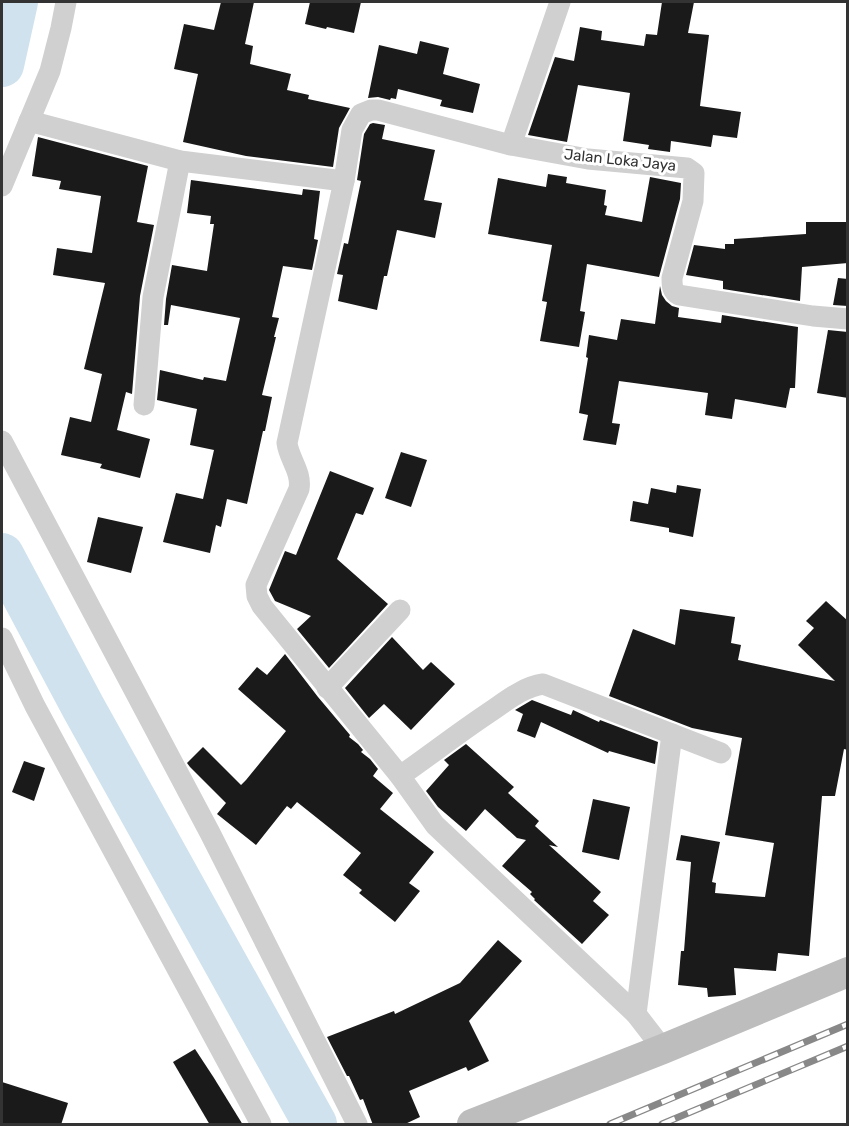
<svg xmlns="http://www.w3.org/2000/svg" width="849" height="1126" viewBox="0 0 849 1126" font-family="Rubik,sans-serif">
<rect width="100%" height="100%" fill="#fff"/>
<g fill="none" stroke-linecap="round" stroke-linejoin="round">
<g stroke="#cfe2ee" stroke-width="44">
<polyline points="2,65 16,2"/>
<polyline points="2,555 83,707 315,1124"/>
</g>
</g>
<g fill="#1a1a1a">
<polygon points="221,2 254,2 245,44 253,46 250,64 291,74 287,90 309,95 308,99 350,108 339,128 333,167 246,156 183,142 198,74 174,69 184,24 214,30"/>
<polygon points="310,2 361,2 354,33 327,27 326,29 305,24"/>
<polygon points="662,2 694,2 688,33 709,35 700,106 741,112 737,138 713,135 711,147 671,141 670,152 648,149 649,145 623,141 630,93 578,85 567,142 528,135 555,57 574,61 580,27 602,31 601,40 644,46 646,34 657,35"/>
<polygon points="420,41 449,48 443,74 480,84 473,113 440,106 442,100 398,89 396,99 391,98 390,100 378,97 368,98 379,45 417,54"/>
<polygon points="373,123 385,125 382,139 435,150 424,200 442,203 435,238 397,230 387,276 384,276 377,310 338,301 343,275 337,274 344,243 348,244 361,181 357,180 364,134 370,124"/>
<polygon points="38,137 148,166 137,222 154,225 140,296 132,394 126,392 117,430 150,439 140,478 100,468 102,464 61,455 70,417 91,422 102,374 84,369 105,283 53,275 57,248 92,253 101,196 59,189 61,181 32,176"/>
<polygon points="548,174 567,177 566,183 606,190 604,205 607,206 605,215 642,222 650,177 681,183 680,199 659,277 587,264 580,311 585,312 579,347 540,341 547,302 542,301 552,245 488,234 498,178 546,187"/>
<polygon points="191,180 302,195 303,189 320,191 314,239 318,240 312,270 283,266 272,317 279,318 274,337 276,337 262,395 272,397 265,431 263,431 247,504 227,499 221,527 216,525 210,553 163,542 176,493 203,499 214,450 190,445 197,409 157,400 160,370 203,380 204,377 226,381 240,318 171,305 168,325 164,325 166,299 172,265 207,271 214,224 210,224 211,216 187,213"/>
<polygon points="806,222 848,222 848,263 802,267 800,301 723,289 723,281 686,275 694,245 725,249 725,244 734,244 734,239 806,234"/>
<polygon points="838,278 848,279 848,306 833,305"/>
<polygon points="660,286 662,295 666,301 672,306 679,308 678,317 721,323 722,315 798,327 795,388 790,388 786,408 735,399 732,419 705,415 708,393 619,381 612,423 620,424 616,445 583,440 588,415 579,413 588,358 586,357 589,335 617,340 621,319 655,324"/>
<polygon points="828,330 848,332 848,398 817,393"/>
<polygon points="401,452 427,460 411,507 385,498"/>
<polygon points="330,471 374,488 363,515 356,513 337,559 388,604 329,668 297,629 311,616 275,601 269,590 285,551 296,555"/>
<polygon points="677,485 701,489 693,537 669,532 669,528 630,521 633,501 648,504 651,488 676,493"/>
<polygon points="98,517 143,527 131,573 87,562"/>
<polygon points="826,601 848,621 848,750 844,749 835,796 822,796 809,956 778,953 776,971 734,968 736,995 708,997 707,988 678,985 681,951 684,951 691,862 676,860 681,835 720,842 712,882 716,883 715,893 765,897 774,843 725,835 742,738 692,728 609,696 633,629 675,645 680,609 735,617 731,643 741,645 738,660 835,681 798,645 814,628 806,621"/>
<polygon points="392,637 423,670 431,662 455,684 411,730 384,704 369,718 345,688"/>
<polygon points="285,654 318,697 350,735 349,737 358,744 363,750 361,752 370,759 378,769 373,776 393,793 380,809 434,852 409,883 420,891 395,922 359,893 362,890 343,875 361,853 297,802 291,809 287,806 256,845 217,814 226,803 190,767 187,763 203,747 241,785 246,780 286,731 238,689 257,667 267,675"/>
<polygon points="532,700 571,715 573,710 599,722 600,720 658,742 655,764 609,751 608,753 541,722 535,738 517,731 523,714 515,710"/>
<polygon points="466,744 514,787 508,793 539,821 535,826 558,847 549,845 601,892 593,901 609,915 582,944 534,900 535,899 530,894 532,892 502,866 526,840 517,838 485,809 466,831 438,807 426,791 449,765 444,760"/>
<polygon points="24,761 45,768 34,801 12,792"/>
<polygon points="593,799 630,807 619,860 582,852"/>
<polygon points="498,940 522,961 469,1021 489,1061 468,1071 466,1067 409,1091 420,1117 403,1125 373,1125 363,1099 360,1100 349,1076 347,1076 327,1037 394,1011 395,1014 460,983"/>
<polygon points="195,1049 214,1078 243,1125 210,1125 173,1062"/>
<polygon points="2,1082 68,1103 61,1125 2,1125"/>
</g>
<g fill="none" stroke-linecap="round" stroke-linejoin="round">
<g stroke="#d0d0d0" stroke-width="21">
<polyline points="29,121 180,161 344,181"/>
<polyline points="511,145 560,2"/>
<polyline points="2,186 50,71 61,28 66,2"/>
<polyline points="144,405 153,297 180,161"/>
<polyline points="2,441 210,833 357,1124"/>
<polyline points="2,638 35,706 261,1124"/>
<polyline points="327,688 400,610"/>
<path d="M400 776C429 756 457 734 487 714 504 703 522 687 543 684L721 753"/>
<polyline points="636,1014 672,734"/>
<path d="M663 1049 636 1014 435 825 400 776 262 606 257 596 256 585 299 489C302 472 289 459 287 443L344 181 352 130 361 114 371 110H378L511 145 588 159 687 168 694 173 693 201 672 278C672 286 672 291 679 295L813 316 848 319"/>
</g>
<polyline stroke="#bdbdbd" stroke-width="30" points="472,1124 663,1049 848,972"/>
<g stroke="#888" stroke-width="7">
<g id="rail">
<polyline points="610,1124 848,1024"/>
<polyline points="662,1124 848,1046"/>
</g>
</g>
<use href="#rail" stroke="#fff" stroke-width="4.5" stroke-dasharray="14" stroke-linecap="butt"/>
</g>
<g text-anchor="middle" stroke-width="6" stroke-linejoin="round" paint-order="stroke">
<g font-size="15" fill="#333" stroke="#fff">
<text transform="translate(620 160) rotate(6)" y="5">Jalan Loka Jaya</text>
</g>
</g>
<rect width="849" height="1126" fill="none" stroke="#333333" stroke-width="6"/>
</svg>
